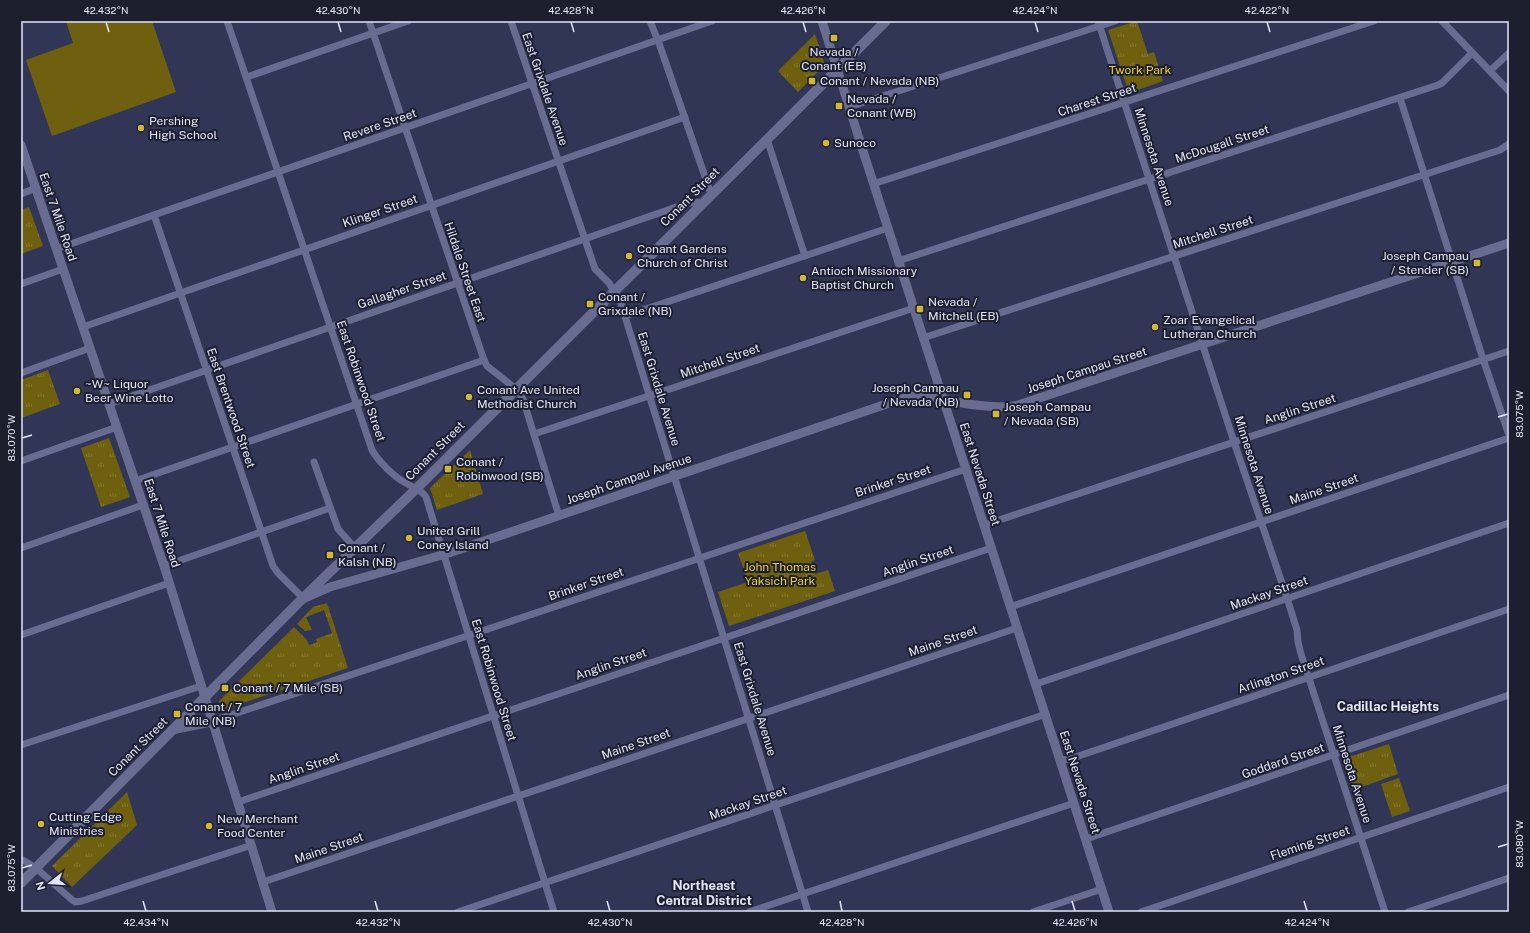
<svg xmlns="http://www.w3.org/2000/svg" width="1530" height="933" viewBox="0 0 1530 933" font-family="'Public Sans',sans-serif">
<defs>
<pattern id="grass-tufts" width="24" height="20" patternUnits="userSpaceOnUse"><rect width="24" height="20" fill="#6f600f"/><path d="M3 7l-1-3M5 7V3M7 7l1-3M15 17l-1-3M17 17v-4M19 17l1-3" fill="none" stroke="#837733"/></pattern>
</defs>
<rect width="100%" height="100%" fill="#323656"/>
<g fill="url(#grass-tufts)">
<polygon points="1137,21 1148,54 1154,52 1163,81 1129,93 1108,30"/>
<polygon points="815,34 825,65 798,92 778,71"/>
<polygon points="29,207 43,246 21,254 21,210"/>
<polygon points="48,370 60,404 21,418 21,380"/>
<polygon points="109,438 130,497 101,507 81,448"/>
<polygon points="470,450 483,494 437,510 430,488"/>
<polygon points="805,531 815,560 811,562 815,574 828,570 835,591 729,626 718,592 748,582 738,553"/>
<polygon points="327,603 348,668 222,710 219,701 294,627 307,640 309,645 317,642 316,639 332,633 324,610 306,617 312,630 305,631 297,624 313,607"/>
<polygon points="1389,744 1398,774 1353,790 1343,759"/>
<polygon points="1399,778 1410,811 1392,817 1381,784"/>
<polygon points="127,792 137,825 72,887 52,866"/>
</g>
<polygon fill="#6f600f" points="66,21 152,21 176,92 52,136 26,60 73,43"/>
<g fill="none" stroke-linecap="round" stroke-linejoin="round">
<g stroke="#676c90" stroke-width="7">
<path d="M227 21 372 450C378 461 395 478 406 483 413 488 421 489 426 497L554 912"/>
<polyline points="369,21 484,360 487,366 516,389 523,399 559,516"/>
<polyline points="511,21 595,269 609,283 620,300 808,912"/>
<polyline points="650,21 660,46 711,194"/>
<polyline points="1098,21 1234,442 1287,598 1297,630 1298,642 1301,654 1385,912"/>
<polyline points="1442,21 1509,91"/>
<polyline points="1490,71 1509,53"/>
<polyline points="247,77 408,21"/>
<polyline points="1400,98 1483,359 1509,435"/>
<polyline points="849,107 1115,21"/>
<polyline points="767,139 805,256"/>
<polyline points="873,184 1374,21"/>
<polyline points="21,194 36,188"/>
<polyline points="154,215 273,566 278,573 304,599"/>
<polyline points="56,249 712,21"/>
<polyline points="898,261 1438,85 1442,83 1472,53"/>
<polyline points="21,284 63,269"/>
<polyline points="625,316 888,228"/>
<polyline points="83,327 685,117"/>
<polyline points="923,338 1500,150 1509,144"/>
<polyline points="21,373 90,348"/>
<polyline points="109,404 688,203 703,202"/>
<polyline points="534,434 914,308"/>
<polyline points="21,461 117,427"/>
<polyline points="314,462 338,529 355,548"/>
<polyline points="135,481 484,360"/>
<polyline points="984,525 1509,351"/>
<polyline points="21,548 143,505"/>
<polyline points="164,566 330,508"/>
<polyline points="1010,607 1509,438"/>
<polyline points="21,635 169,583"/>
<polyline points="1036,684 1509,523"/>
<polyline points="213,721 966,469"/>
<polyline points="21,745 201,686"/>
<polyline points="1061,760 1070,759 1509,609"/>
<polyline points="238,802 991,548"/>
<polyline points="1086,839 1509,695"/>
<polyline points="21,859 36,868 71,899 75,902 82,901 252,845"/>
<polyline points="263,882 1017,628"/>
<polyline points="458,912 1046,714"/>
<polyline points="749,912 1074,803"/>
<polyline points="1033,912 1102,889"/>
<polyline points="1141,912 1509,787"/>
<polyline points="1408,912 1509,878"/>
</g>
<g stroke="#676c90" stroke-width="9">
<polyline points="822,21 863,151 1109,912"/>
<polyline points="21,145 164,566 272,912"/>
<path d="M303 599 330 587 449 553 907 397C926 393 938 398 956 402 973 405 1002 409 1018 405L1509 243"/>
</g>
<g stroke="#676c90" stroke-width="10">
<polyline points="174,729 213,721"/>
<polyline points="21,883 303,598 416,489 886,21"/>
</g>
</g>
<path fill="none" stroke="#e2e6fa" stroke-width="1.5" d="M106 22 109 32M338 22 341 32M571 22 574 32M803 22 806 32M1035 22 1038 32M1267 22 1270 32M1498 417 1508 414M22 438 32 435M1498 847 1508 844M22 868 32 865M143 901 146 911M375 901 378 911M607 901 610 911M840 901 842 911M1072 901 1075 911M1304 901 1307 911"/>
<g fill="#d1b736" stroke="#1d1f2e" stroke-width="1.5">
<rect x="830" y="34" width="8" height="8" rx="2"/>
<rect x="808" y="77" width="8" height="8" rx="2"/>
<rect x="835" y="102" width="8" height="8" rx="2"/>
<circle cx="141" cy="128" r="4"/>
<circle cx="826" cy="143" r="4"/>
<circle cx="629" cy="256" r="4"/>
<rect x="1473" y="259" width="8" height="8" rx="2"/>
<circle cx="803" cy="278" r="4"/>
<rect x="586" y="300" width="8" height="8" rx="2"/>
<rect x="916" y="305" width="8" height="8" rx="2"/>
<circle cx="1155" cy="327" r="4"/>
<circle cx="77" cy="391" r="4"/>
<rect x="963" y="391" width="8" height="8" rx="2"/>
<circle cx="469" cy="397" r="4"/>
<rect x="992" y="410" width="8" height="8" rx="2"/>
<rect x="444" y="465" width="8" height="8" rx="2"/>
<circle cx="409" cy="538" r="4"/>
<rect x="326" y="551" width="8" height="8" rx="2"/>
<rect x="221" y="684" width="8" height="8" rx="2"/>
<rect x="173" y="710" width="8" height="8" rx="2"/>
<circle cx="41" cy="824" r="4"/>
<circle cx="209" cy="826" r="4"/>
</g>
<g text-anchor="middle" stroke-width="4" stroke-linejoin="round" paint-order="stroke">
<g font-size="12" fill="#e2e6fa" stroke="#1d1f2e" text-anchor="start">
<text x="834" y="56" text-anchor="middle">Nevada /<tspan x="834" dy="14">Conant (EB)</tspan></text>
<text x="820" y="85">Conant / Nevada (NB)</text>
<text x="847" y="103">Nevada /<tspan x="847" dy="14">Conant (WB)</tspan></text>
<text x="149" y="125">Pershing<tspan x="149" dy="14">High School</tspan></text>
<text x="834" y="147">Sunoco</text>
<text x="637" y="253">Conant Gardens<tspan x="637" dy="14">Church of Christ</tspan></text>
<text x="1469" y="260" text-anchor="end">Joseph Campau<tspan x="1469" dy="14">/ Stender (SB)</tspan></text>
<text x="811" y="275">Antioch Missionary<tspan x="811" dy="14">Baptist Church</tspan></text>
<text x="598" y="301">Conant /<tspan x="598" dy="14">Grixdale (NB)</tspan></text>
<text x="928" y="306">Nevada /<tspan x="928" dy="14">Mitchell (EB)</tspan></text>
<text x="1163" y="324">Zoar Evangelical<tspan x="1163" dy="14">Lutheran Church</tspan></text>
<text x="85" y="388">~W~ Liquor<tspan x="85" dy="14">Beer Wine Lotto</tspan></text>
<text x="959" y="392" text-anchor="end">Joseph Campau<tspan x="959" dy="14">/ Nevada (NB)</tspan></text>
<text x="477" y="394">Conant Ave United<tspan x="477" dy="14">Methodist Church</tspan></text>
<text x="1004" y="411">Joseph Campau<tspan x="1004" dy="14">/ Nevada (SB)</tspan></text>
<text x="456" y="466">Conant /<tspan x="456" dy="14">Robinwood (SB)</tspan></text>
<text x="417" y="535">United Grill<tspan x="417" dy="14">Coney Island</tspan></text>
<text x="338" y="552">Conant /<tspan x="338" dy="14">Kalsh (NB)</tspan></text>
<text x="233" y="692">Conant / 7 Mile (SB)</text>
<text x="185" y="711">Conant / 7<tspan x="185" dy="14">Mile (NB)</tspan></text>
<text x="49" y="821">Cutting Edge<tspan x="49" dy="14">Ministries</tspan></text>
<text x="217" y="823">New Merchant<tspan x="217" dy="14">Food Center</tspan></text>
</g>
<g font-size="12" fill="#eacd42" stroke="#1d1f2e">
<text x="1140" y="74">Twork Park</text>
<text x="780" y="571">John Thomas<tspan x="780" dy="14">Yaksich Park</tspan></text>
</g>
<g font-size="12" fill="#e2e6fa" stroke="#1d1f2e">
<text transform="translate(545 89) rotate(71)" y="4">East Grixdale Avenue</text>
<text transform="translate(1097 100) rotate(-18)" y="4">Charest Street</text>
<text transform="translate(380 125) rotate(-19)" y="4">Revere Street</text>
<text transform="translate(1222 144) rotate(-18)" y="4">McDougall Street</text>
<text transform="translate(1154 157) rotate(72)" y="4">Minnesota Avenue</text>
<text transform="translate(690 197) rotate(-45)" y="4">Conant Street</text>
<text transform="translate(380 211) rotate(-19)" y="4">Klinger Street</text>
<text transform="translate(58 217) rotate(71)" y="4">East 7 Mile Road</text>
<text transform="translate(1213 232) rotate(-18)" y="4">Mitchell Street</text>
<text transform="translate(465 272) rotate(71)" y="4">Hildale Street East</text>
<text transform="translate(402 290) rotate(-19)" y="4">Gallagher Street</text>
<text transform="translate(720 361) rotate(-19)" y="4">Mitchell Street</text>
<text transform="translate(1087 370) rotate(-18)" y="4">Joseph Campau Street</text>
<text transform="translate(361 381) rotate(71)" y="4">East Robinwood Street</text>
<text transform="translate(659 389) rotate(73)" y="4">East Grixdale Avenue</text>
<text transform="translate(231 408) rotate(71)" y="4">East Brentwood Street</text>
<text transform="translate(1300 409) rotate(-18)" y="4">Anglin Street</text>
<text transform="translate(435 451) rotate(-45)" y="4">Conant Street</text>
<text transform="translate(1254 465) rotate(72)" y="4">Minnesota Avenue</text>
<text transform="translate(980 474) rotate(72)" y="4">East Nevada Street</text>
<text transform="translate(629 479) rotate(-19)" y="4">Joseph Campau Avenue</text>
<text transform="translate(893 481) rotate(-18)" y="4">Brinker Street</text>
<text transform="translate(1324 489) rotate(-19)" y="4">Maine Street</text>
<text transform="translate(162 523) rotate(72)" y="4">East 7 Mile Road</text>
<text transform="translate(918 561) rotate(-19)" y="4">Anglin Street</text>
<text transform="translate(586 584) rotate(-19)" y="4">Brinker Street</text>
<text transform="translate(1269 593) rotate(-19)" y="4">Mackay Street</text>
<text transform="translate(943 641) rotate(-19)" y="4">Maine Street</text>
<text transform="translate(611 664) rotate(-19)" y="4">Anglin Street</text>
<text transform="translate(1281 675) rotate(-19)" y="4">Arlington Street</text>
<text transform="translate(494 680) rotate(73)" y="4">East Robinwood Street</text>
<text transform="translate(755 699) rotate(73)" y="4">East Grixdale Avenue</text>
<text transform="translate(636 744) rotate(-19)" y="4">Maine Street</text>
<text transform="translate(138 747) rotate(-45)" y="4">Conant Street</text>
<text transform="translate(1283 761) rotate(-19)" y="4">Goddard Street</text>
<text transform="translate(304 768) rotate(-19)" y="4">Anglin Street</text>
<text transform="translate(1352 774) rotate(72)" y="4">Minnesota Avenue</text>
<text transform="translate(1080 782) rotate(72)" y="4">East Nevada Street</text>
<text transform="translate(748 803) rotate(-19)" y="4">Mackay Street</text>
<text transform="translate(1310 843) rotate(-19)" y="4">Fleming Street</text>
<text transform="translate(329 848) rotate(-19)" y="4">Maine Street</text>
</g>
<g font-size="13" font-weight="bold" fill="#e2e6fa" stroke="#1d1f2e">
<text x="1388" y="711">Cadillac Heights</text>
<text x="704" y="890">Northeast<tspan x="704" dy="15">Central District</tspan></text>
</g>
</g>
<rect width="1530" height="933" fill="none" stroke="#1d1f2e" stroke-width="44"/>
<g transform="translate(50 883) rotate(253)" stroke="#1d1f2e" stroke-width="3" paint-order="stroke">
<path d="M0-3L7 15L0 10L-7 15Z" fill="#e2e6fa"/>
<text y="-6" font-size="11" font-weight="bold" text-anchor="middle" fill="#e2e6fa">N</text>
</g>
<rect x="22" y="22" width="1486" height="889" fill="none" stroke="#e2e6fa" stroke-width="1.5"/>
<g font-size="10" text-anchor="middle" fill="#e2e6fa">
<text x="106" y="14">42.432°N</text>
<text x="338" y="14">42.430°N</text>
<text x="571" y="14">42.428°N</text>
<text x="803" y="14">42.426°N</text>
<text x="1035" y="14">42.424°N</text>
<text x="1267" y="14">42.422°N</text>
<text transform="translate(1519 414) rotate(-90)" y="4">83.075°W</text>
<text transform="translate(11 438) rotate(-90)" y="4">83.070°W</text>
<text transform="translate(1519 844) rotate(-90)" y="4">83.080°W</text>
<text transform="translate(11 868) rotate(-90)" y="4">83.075°W</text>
<text x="146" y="926">42.434°N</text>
<text x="378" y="926">42.432°N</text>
<text x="610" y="926">42.430°N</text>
<text x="842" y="926">42.428°N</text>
<text x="1075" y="926">42.426°N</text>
<text x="1307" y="926">42.424°N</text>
</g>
</svg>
